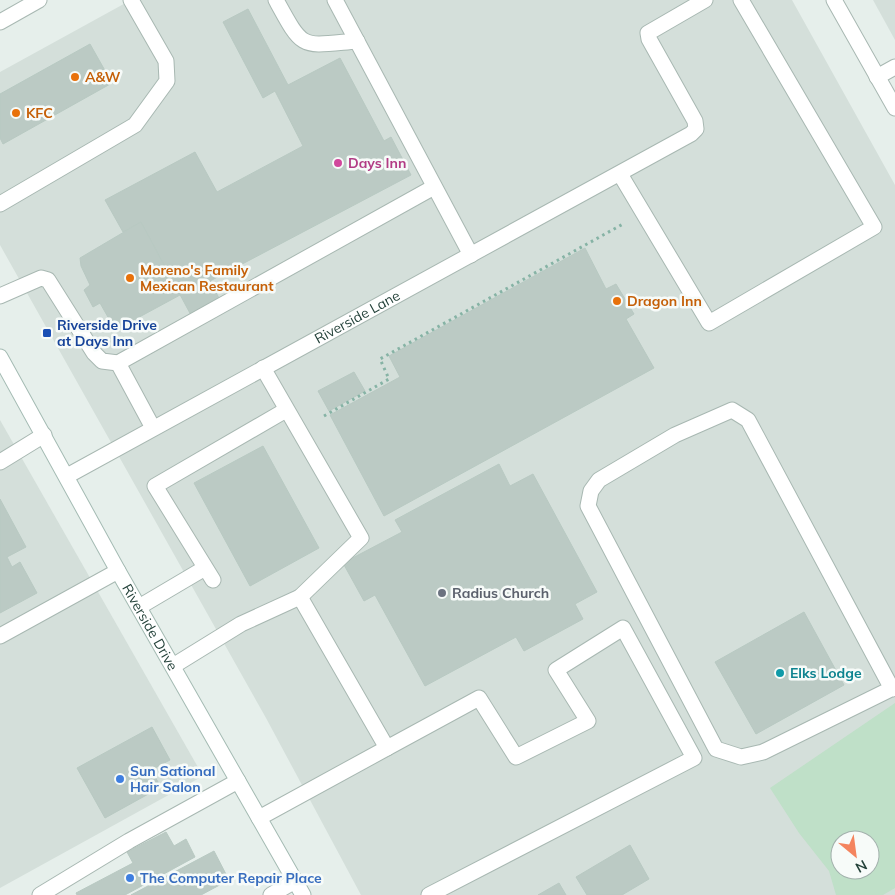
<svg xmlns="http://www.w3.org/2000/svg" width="895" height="895" viewBox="0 0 895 895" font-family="Mulish,sans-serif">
<rect width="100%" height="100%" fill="#e6efeb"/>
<g fill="#d4dfda" fill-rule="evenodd">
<path d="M131 0H792L895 185V895H361L266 718 0 245V72ZM840 840H870V870H840Z"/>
<polygon points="873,0 895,0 895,40"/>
<polygon points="0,420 203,776 0,888"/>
</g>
<path fill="#bfe0c8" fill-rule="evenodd" d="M895 703V888L883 895H836L829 871 799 833 770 788ZM840 840H870V870H840Z"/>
<g fill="#bbcac4" stroke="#b8c9c2">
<polygon points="248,9 288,85 340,58 384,141 391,137 411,175 210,281 221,302 192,317 141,222 123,232 105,200 195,152 217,192 303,146 275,91 263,98 223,22"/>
<polygon points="90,44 112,83 3,144 0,138 0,94"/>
<polygon points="141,222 180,295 119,328 113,326 100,303 93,307 84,290 90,285 81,266 80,258"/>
<polygon points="585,248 606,289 616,284 634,314 626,319 654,368 384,516 330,415 400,377 389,356"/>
<polygon points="354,372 365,391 329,411 318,391"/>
<polygon points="263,446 319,548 250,586 194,483"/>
<polygon points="499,464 510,486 533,474 597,592 575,604 583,619 524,651 516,637 425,686 375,595 364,601 343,563 402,532 395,520"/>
<polygon points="0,499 26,547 7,557 12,567 20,562 37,593 0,613"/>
<polygon points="804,612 844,685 756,734 715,662"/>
<polygon points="152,727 170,760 151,770 161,787 105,818 77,768"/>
<polygon points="166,832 174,846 186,839 195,857 125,895 77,895 76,893 133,863 127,852"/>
<polygon points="630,845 649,879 622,895 587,895 576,877"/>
<polygon points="214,851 229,880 201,895 131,895"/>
<polygon points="559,883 566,895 538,895"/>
</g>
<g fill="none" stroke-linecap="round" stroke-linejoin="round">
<g stroke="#a8b8b2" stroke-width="17">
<g id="service">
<path d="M276 0C304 51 300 46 357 41"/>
<polyline points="335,0 471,255"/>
<polyline points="877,77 895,67"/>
<polyline points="620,174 709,323 874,227 741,0"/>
<polyline points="0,204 135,125 167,81 166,61 131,0"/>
<polyline points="0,296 41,278 48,280 94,353 102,361 118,363 434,187"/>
<polyline points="118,363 153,428"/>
<polyline points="263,368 361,538 300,597"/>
<polyline points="0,462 44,435"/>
<path id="s1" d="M67 476 691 134 696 129 695 121 649 39 648 33 705 0"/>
<polyline points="213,580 155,486 286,410"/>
<polyline points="139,607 205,568"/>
<polyline points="0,636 118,571"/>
<polyline points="173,666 241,624 300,597 387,748 479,698 516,757 588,721 556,670 623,628 694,758 429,895"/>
<polyline points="892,689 748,420 732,410 675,435 599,480 591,491 588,506 716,749 741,757 763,752 895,687"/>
<polyline points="259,818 387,748"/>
<polyline points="40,895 129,841 238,781"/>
<polyline points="271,895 295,881"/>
</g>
</g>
<g stroke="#a8b8b2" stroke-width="17">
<g id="minor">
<polyline points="834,0 895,108"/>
<polyline points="0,22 39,0"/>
</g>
</g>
<g stroke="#a4bbb3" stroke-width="17">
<g id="secondary">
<path id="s2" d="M0 357 118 571 303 895"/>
</g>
</g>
<polyline stroke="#86b3a5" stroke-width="3" stroke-dasharray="2.5 4" stroke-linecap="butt" points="324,416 389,379 380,359 623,224"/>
<use href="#service" stroke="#fff" stroke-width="15"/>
<use href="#minor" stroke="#fff" stroke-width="15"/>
<use href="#secondary" stroke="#fff" stroke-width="15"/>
</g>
<g fill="#e8710a" stroke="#f7fbf9" stroke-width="2">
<circle cx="75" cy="77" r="5"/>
<circle cx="16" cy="113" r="5"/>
<circle cx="130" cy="278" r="5"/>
<circle cx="617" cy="301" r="5"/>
</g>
<circle fill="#d1479c" stroke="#f7fbf9" stroke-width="2" cx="338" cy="163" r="5"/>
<rect fill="#1a4fb4" stroke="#f7fbf9" stroke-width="2" x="42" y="328" width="10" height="10" rx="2.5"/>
<circle fill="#6b7280" stroke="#f7fbf9" stroke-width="2" cx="442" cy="593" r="5"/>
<circle fill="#0f9aa8" stroke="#f7fbf9" stroke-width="2" cx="780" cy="673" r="5"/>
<g fill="#3f7fe0" stroke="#f7fbf9" stroke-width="2">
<circle cx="120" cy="779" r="5"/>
<circle cx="130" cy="878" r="5"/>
</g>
<g text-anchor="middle" stroke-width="5" stroke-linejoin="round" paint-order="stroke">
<g font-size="14" font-weight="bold" fill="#c56008" stroke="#f7fbf9" text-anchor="start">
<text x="85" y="82">A&amp;W</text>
<text x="26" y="118">KFC</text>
<text x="140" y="275">Moreno's Family<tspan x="140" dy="16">Mexican Restaurant</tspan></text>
<text x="627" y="306">Dragon Inn</text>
</g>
<g font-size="14" font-weight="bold" fill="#b23c85" stroke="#f7fbf9" text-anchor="start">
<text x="348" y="168">Days Inn</text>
</g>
<g font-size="14" fill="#24423a" stroke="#f7fbf9">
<text dy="5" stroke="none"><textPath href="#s1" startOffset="331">Riverside Lane</textPath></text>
<text dy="5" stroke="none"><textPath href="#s2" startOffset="309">Riverside Drive</textPath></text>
</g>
<g font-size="14" font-weight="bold" fill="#164399" stroke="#f7fbf9" text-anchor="start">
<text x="57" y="330">Riverside Drive<tspan x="57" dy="16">at Days Inn</tspan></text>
</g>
<g font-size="14" font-weight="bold" fill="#5b616d" stroke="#f7fbf9" text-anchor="start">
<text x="452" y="598">Radius Church</text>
</g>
<g font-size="14" font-weight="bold" fill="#0d838f" stroke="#f7fbf9" text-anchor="start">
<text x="790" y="678">Elks Lodge</text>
</g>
<g font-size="14" font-weight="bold" fill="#366cbe" stroke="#f7fbf9" text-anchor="start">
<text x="130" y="776">Sun Sational<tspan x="130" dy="16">Hair Salon</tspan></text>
<text x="140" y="883">The Computer Repair Place</text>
</g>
</g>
<g transform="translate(855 855) rotate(151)"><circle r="24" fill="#f7fbf9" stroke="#a3b1ad"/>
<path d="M0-4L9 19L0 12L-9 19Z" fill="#f4845f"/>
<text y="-8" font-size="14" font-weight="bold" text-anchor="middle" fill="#24423a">N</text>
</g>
</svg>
